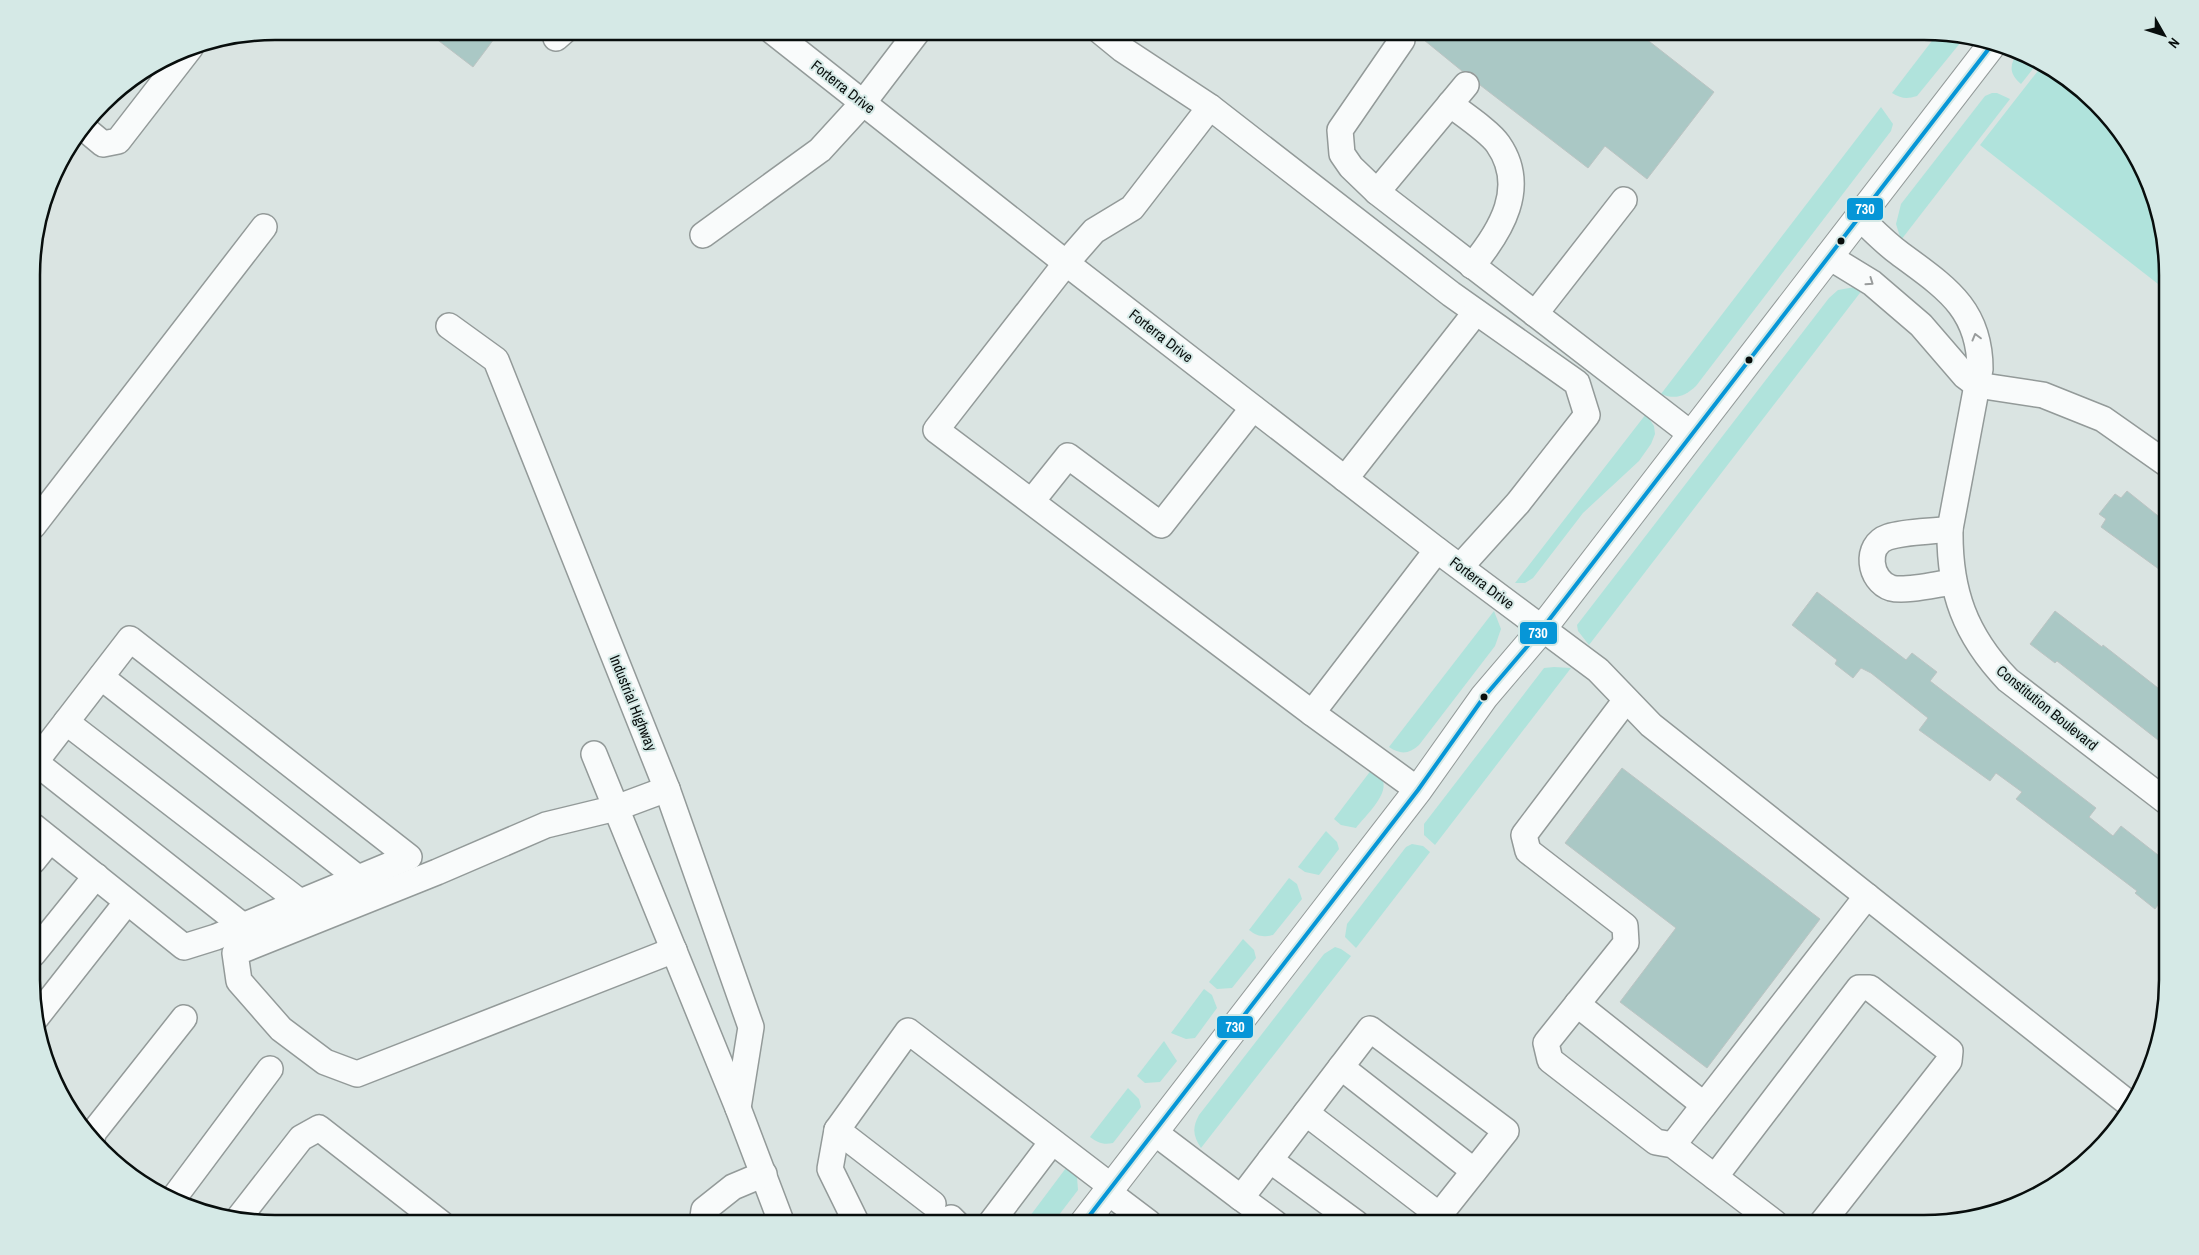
<svg xmlns="http://www.w3.org/2000/svg" width="2199" height="1255" viewBox="0 0 2199 1255" font-family="'Archivo Narrow',sans-serif">
<rect width="100%" height="100%" fill="#dae4e2"/>
<g fill="#b0e3dc">
<path d="M1938 33 1965 37 1917 96C1907 99 1902 99 1892 93Z"/>
<path d="M2018 52 2039 61 2021 84C2009 74 2009 65 2018 52Z"/>
<path d="M2044 63C2095 92 2134 142 2154 196 2165 224 2167 261 2167 291L1980 145Z"/>
<polygon points="1992,93 1997,93 2010,99 1901,240 1896,224 1901,204 1985,96"/>
<path d="M1881 107 1893 124 1891 131 1696 386C1685 396 1676 400 1661 394Z"/>
<polygon points="1855,287 1863,289 1589,645 1578,631 1577,625 1829,298 1838,290"/>
<polygon points="1646,414 1654,426 1655,434 1651,444 1639,461 1583,513 1533,578 1525,583 1515,583"/>
<path d="M1494 611 1501 629 1495 646 1419 745C1409 754 1401 755 1389 747Z"/>
<polygon points="1554,667 1571,668 1435,845 1424,835 1424,824 1544,668"/>
<path d="M1372 769C1375 772 1381 776 1383 781 1388 796 1364 817 1356 828L1341 825 1334 819Z"/>
<polygon points="1326,831 1337,842 1339,849 1319,875 1305,872 1298,867"/>
<polygon points="1412,844 1423,846 1430,852 1356,948 1345,937 1347,924 1406,847"/>
<path d="M1289 878 1297 884 1302 899 1273 935C1263 937 1258 937 1249 930Z"/>
<polygon points="1243,939 1254,950 1256,958 1232,988 1217,989 1209,982"/>
<path d="M1335 947 1341 949 1351 956 1201 1148C1193 1136 1192 1128 1199 1115L1324 954Z"/>
<polygon points="1204,989 1212,995 1217,1008 1195,1038 1186,1039 1171,1033"/>
<polygon points="1164,1041 1177,1061 1160,1082 1145,1083 1137,1076"/>
<path d="M1128 1088 1139 1099 1141 1107 1113 1143C1103 1145 1098 1143 1090 1137Z"/>
<polygon points="1066,1168 1077,1177 1078,1190 1052,1224 1024,1224"/>
</g>
<g fill="#aac8c5" stroke="#bcc4c3">
<polygon points="426,31 500,31 473,67"/>
<polygon points="1413,31 1636,31 1714,92 1647,179 1605,146 1588,168 1480,85 1475,74 1462,71"/>
<polygon points="2127,491 2167,523 2167,575 2101,527 2106,519 2099,514 2115,494 2121,498"/>
<polygon points="1817,592 1906,660 1912,653 1937,672 1930,681 2096,808 2089,817 2113,836 2121,826 2167,862 2167,893 2155,909 2135,893 2137,891 2016,799 2022,792 1996,773 1990,781 1919,730 1928,718 1871,673 1861,668 1853,678 1835,664 1837,660 1792,625"/>
<polygon points="2055,611 2102,647 2103,645 2167,695 2167,747 2057,661 2055,663 2030,644"/>
<polygon points="1622,768 1820,919 1707,1068 1620,1002 1676,928 1565,843"/>
</g>
<g fill="none" stroke-linecap="round" stroke-linejoin="round">
<g stroke="#939a99" stroke-width="28">
<g id="minor">
<polyline points="772,31 1066,263 1437,550 1598,670 1651,725 2132,1106"/>
<polyline points="1100,31 1122,49 1210,107 1451,294 1577,383 1587,415 1518,503 1461,566"/>
<polyline points="556,38 564,31"/>
<polyline points="1402,40 1340,130 1342,154 1351,167 1377,192 1691,434"/>
<path d="M1450 104C1463 114 1490 132 1498 144 1528 187 1501 231 1472 266"/>
<polyline points="1210,107 1132,208 1094,231 1066,263 936,430 1312,713 1418,790"/>
<polyline points="85,129 103,144 118,141 190,48"/>
<polyline points="1377,192 1466,85"/>
<path d="M1859 217C1872 229 1884 242 1899 253 1943 286 1980 307 1980 369L1950 529C1949 591 1965 635 2008 680L2167 802"/>
<polyline points="703,235 820,150 863,103 918,31"/>
<polyline points="1828,256 1872,283 1921,325 1965,376 1977,385 2043,395 2103,419 2167,464"/>
<polyline points="1535,314 1624,200"/>
<polyline points="449,326 496,360 667,789 751,1027 738,1108"/>
<polyline points="1345,479 1476,312"/>
<polyline points="1032,501 1068,456 1161,525 1253,408"/>
<polyline points="33,526 264,227"/>
<path d="M1950 529C1930 532 1907 531 1888 537 1864 545 1869 581 1891 588 1905 592 1937 584 1953 582"/>
<polyline points="101,677 358,878"/>
<polyline points="1626,700 1524,835 1528,851 1625,926 1626,943 1546,1043 1550,1060 1656,1142 1673,1145 1775,1223"/>
<polyline points="1312,713 1437,550"/>
<polyline points="66,722 300,902"/>
<polyline points="594,754 738,1108 782,1224"/>
<polyline points="35,762 243,926"/>
<polyline points="33,765 130,639 409,857 216,937 184,947 33,826"/>
<polyline points="667,789 616,808 546,825 437,872 235,953 239,981 281,1029 325,1062 357,1074 674,950"/>
<polyline points="33,861 50,840"/>
<polyline points="33,954 96,876"/>
<polyline points="1577,1004 1704,1105"/>
<polyline points="35,1019 127,902"/>
<polyline points="1341,1067 1474,1171"/>
<polyline points="1306,1113 1439,1215"/>
<polyline points="837,1130 830,1169 857,1224"/>
<polyline points="1154,1132 1241,1198"/>
<polyline points="92,1140 93,1133 184,1018"/>
<polyline points="1673,1145 1867,896"/>
<polyline points="1270,1160 1356,1223"/>
<polyline points="1715,1177 1859,988 1870,988 1950,1051 1949,1061 1822,1223"/>
<polyline points="1108,1192 1149,1223"/>
<polyline points="173,1199 270,1069"/>
<polyline points="933,1204 837,1130 908,1031 1112,1187"/>
<polyline points="951,1218 957,1224"/>
<polyline points="238,1219 301,1138 319,1128 442,1224"/>
<polyline points="1275,1223 1241,1198 1370,1029 1506,1131 1433,1223"/>
<polyline points="702,1224 704,1210 733,1187 764,1174"/>
<polyline points="990,1224 1052,1142"/>
</g>
</g>
<g stroke="#939a99" stroke-width="30">
<polyline id="major" points="1083,1224 1418,790 1484,697 1542,629 1994,42"/>
</g>
<use href="#minor" stroke="#f9fbfb" stroke-width="25"/>
<use href="#major" stroke="#f9fbfb" stroke-width="28"/>
<g stroke="#d5e9e6" stroke-width="8">
<polyline id="bus-1" points="1083,1224 1418,790 1484,697 1542,629 1994,42"/>
</g>
<use href="#bus-1" stroke="#0696d7" stroke-width="4"/>
</g>
<defs><path id="oneway-chevron" d="M-2-3.5L2.5 0L-2 3.5" fill="none" stroke-width="1.6" stroke-linecap="round" stroke-linejoin="round" transform="scale(1.25)"/></defs>
<g stroke="#999c9c">
<use href="#oneway-chevron" transform="translate(1870 282) rotate(35)"/>
<use href="#oneway-chevron" transform="translate(1976 337) rotate(-105)"/>
</g>
<g fill="#080e0d" stroke="#d5e9e6" stroke-width="2">
<circle cx="1841" cy="241" r="4.5"/>
<circle cx="1749" cy="360" r="4.5"/>
<circle cx="1484" cy="697" r="4.5"/>
</g>
<g text-anchor="middle" stroke-width="4" stroke-linejoin="round" paint-order="stroke">
<g font-size="15" fill="#080e0d" stroke="#d5e9e6">
<text transform="translate(843 87) rotate(38)" y="5">Forterra Drive</text>
<text transform="translate(1161 336) rotate(38)" y="5">Forterra Drive</text>
<text transform="translate(1482 583) rotate(37)" y="5">Forterra Drive</text>
<text transform="translate(633 703) rotate(68)" y="5">Industrial Highway</text>
<text transform="translate(2047 708) rotate(39)" y="5">Constitution Boulevard</text>
</g>
</g>
<path d="M0 0H2199V1255H0ZM275 40H1924A235 235 0 0 1 2159 275V980A235 235 0 0 1 1924 1215H275A235 235 0 0 1 40 980V275A235 235 0 0 1 275 40Z" fill="#d5e9e6" fill-rule="evenodd"/>
<path fill="none" stroke="#080e0d" stroke-width="2.5" d="M275 40H1924A235 235 0 0 1 2159 275V980A235 235 0 0 1 1924 1215H275A235 235 0 0 1 40 980V275A235 235 0 0 1 275 40Z"/>
<g stroke="#d5e9e6" stroke-width="2">
<rect x="1846" y="197" width="38" height="24" rx="5" fill="#0696d7"/>
<rect x="1519" y="621" width="39" height="24" rx="5" fill="#0696d7"/>
<rect x="1216" y="1015" width="38" height="24" rx="5" fill="#0696d7"/>
</g>
<g font-size="14" text-anchor="middle" font-weight="bold" fill="#fff">
<text x="1865" y="214">730</text>
<text x="1538" y="638">730</text>
<text x="1235" y="1032">730</text>
</g>
<g transform="translate(2164 35) rotate(129)" stroke="#d5e9e6" stroke-width="4" paint-order="stroke">
<path d="M0-4L9 19L0 12L-9 19Z" fill="#080e0d"/>
<text y="-8" font-size="14" font-weight="bold" text-anchor="middle" fill="#080e0d">N</text>
</g>
</svg>
